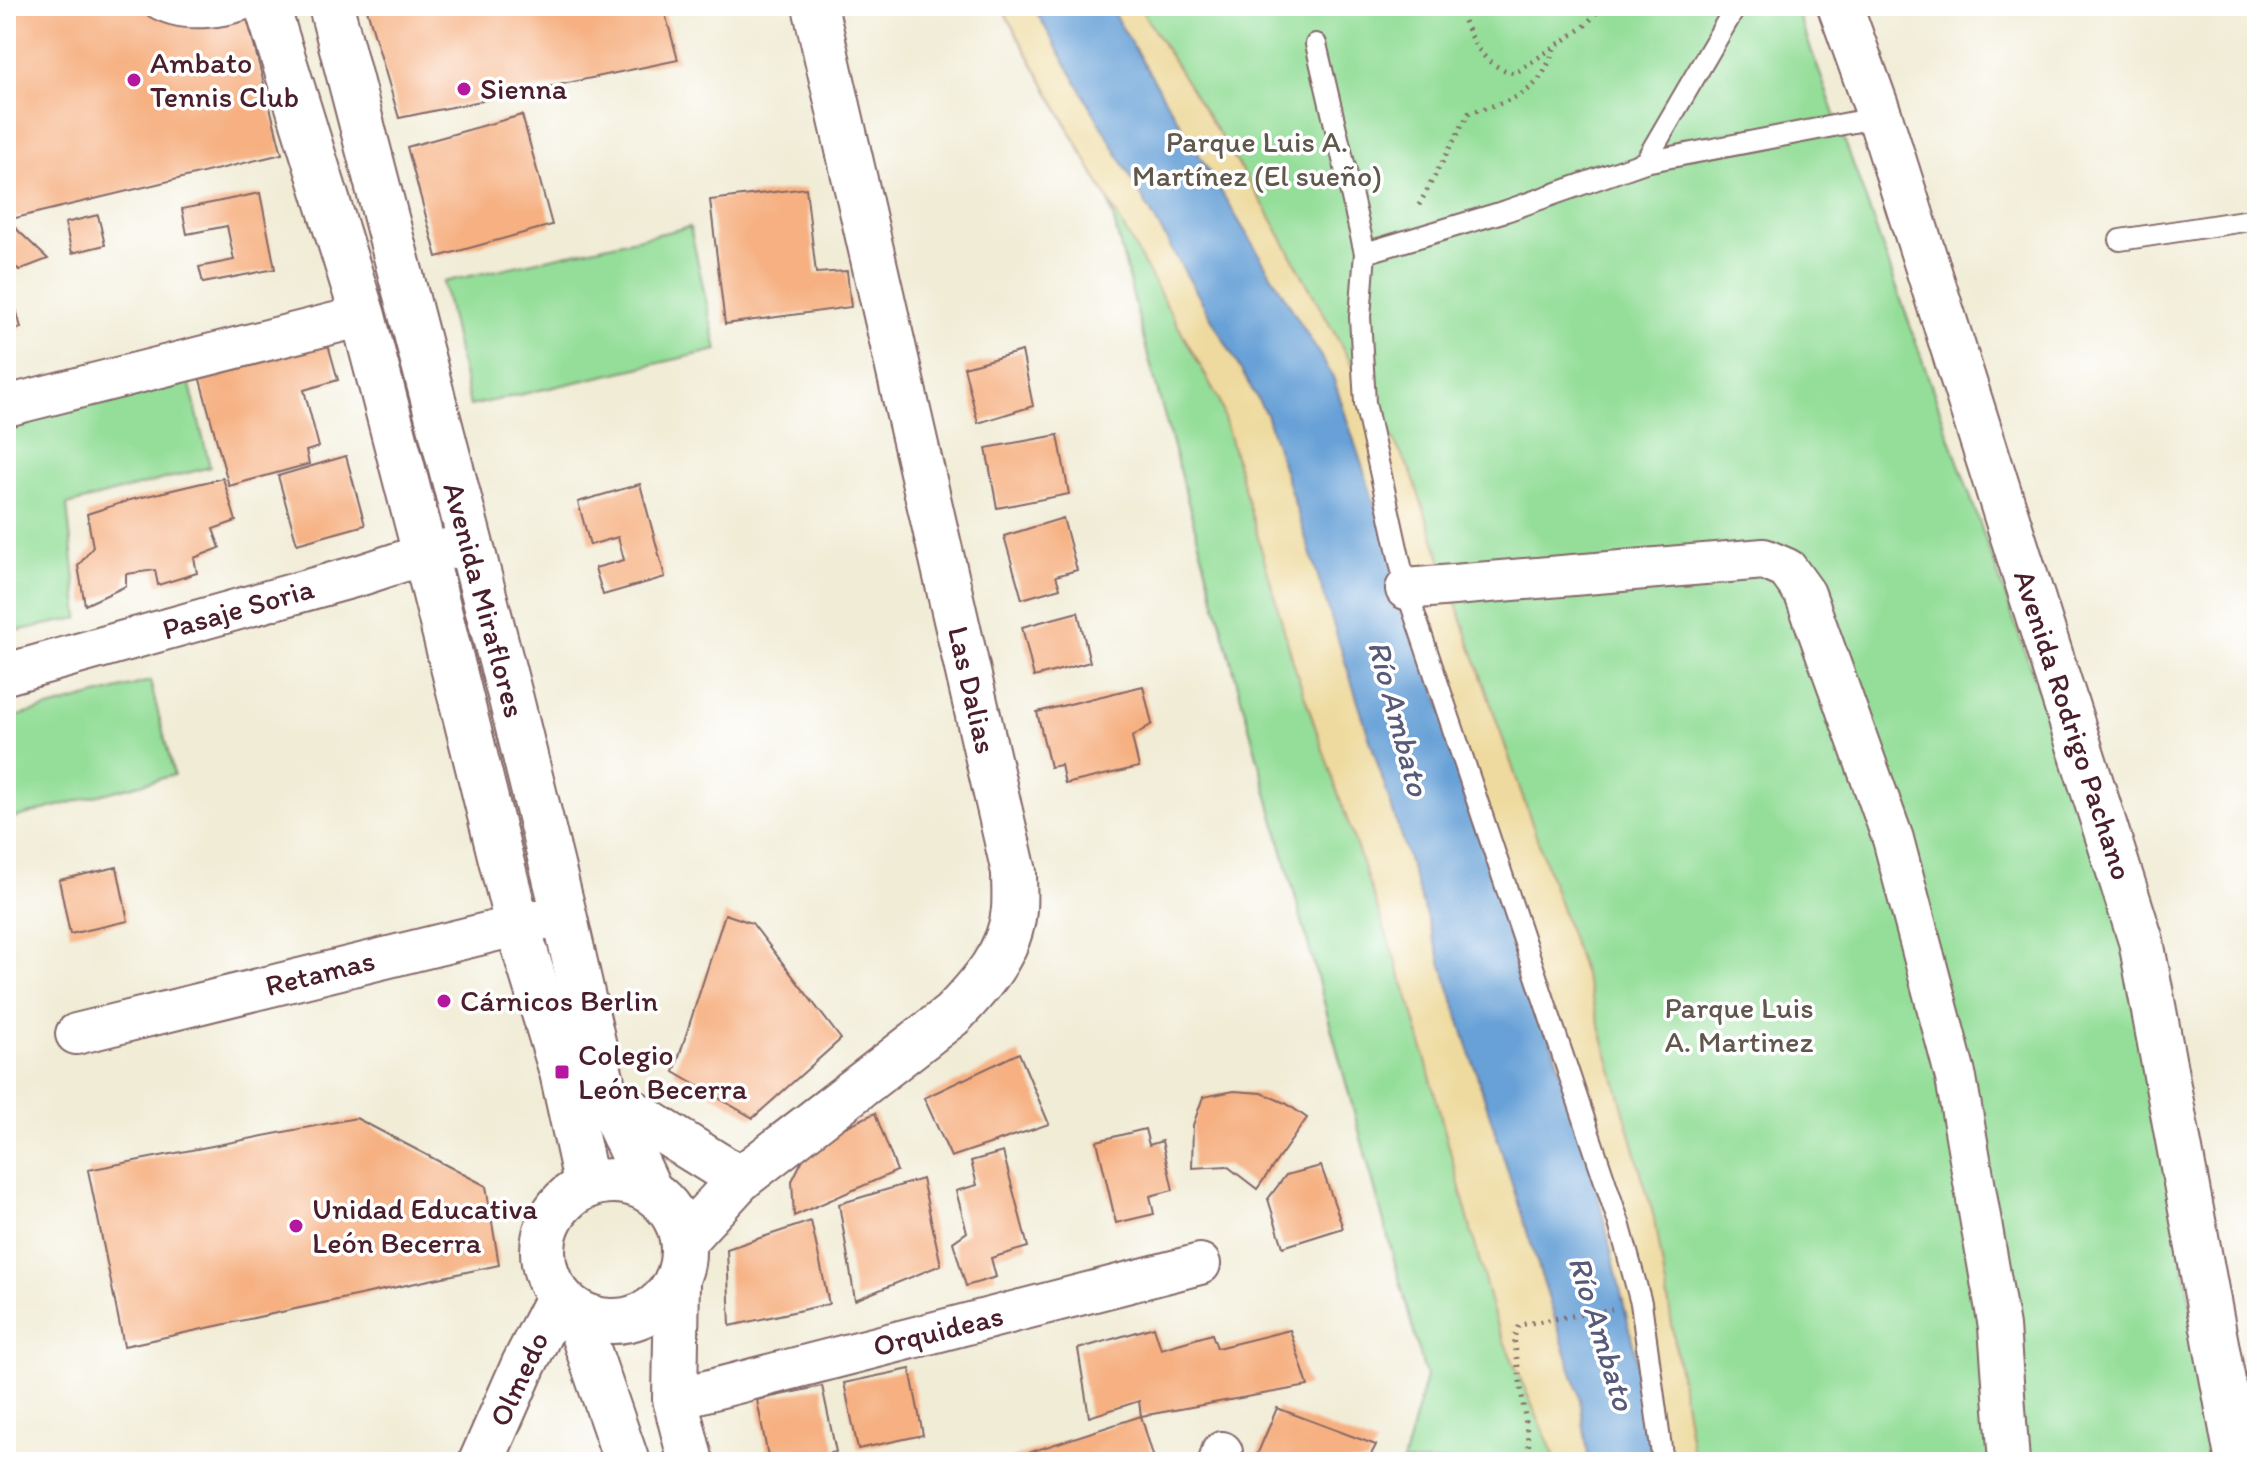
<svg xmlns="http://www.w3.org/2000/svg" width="2263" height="1468" viewBox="0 0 2263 1468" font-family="Itim,sans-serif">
<rect width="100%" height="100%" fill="#fff"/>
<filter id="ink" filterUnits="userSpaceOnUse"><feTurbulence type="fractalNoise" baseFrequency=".0125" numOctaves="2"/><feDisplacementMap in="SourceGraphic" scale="16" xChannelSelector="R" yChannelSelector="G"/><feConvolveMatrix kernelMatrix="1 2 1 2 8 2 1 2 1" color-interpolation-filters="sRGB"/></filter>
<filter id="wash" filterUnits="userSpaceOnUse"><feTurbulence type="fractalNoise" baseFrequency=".006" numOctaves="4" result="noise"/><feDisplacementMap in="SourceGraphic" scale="32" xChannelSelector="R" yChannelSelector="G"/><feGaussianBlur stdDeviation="1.8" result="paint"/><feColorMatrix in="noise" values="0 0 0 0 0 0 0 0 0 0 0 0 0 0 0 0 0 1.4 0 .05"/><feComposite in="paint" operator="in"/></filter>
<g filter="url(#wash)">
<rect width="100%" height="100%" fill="#f1ecd6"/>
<g fill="#94de99" stroke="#6f7e62" stroke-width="2">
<polygon points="1060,6 1795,6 1851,158 2120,921 2212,1419 2210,1462 1403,1462 1426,1377 1146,348"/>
<polygon points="690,227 717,350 470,406 443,282"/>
<polygon points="182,352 210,467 67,505 79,618 6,633 6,395"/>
<polygon points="150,681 174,775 6,820 6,719"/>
</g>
<polygon fill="#eeda9e" stroke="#9c7c64" stroke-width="2" points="1001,6 1139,6 1266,209 1411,472 1591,995 1656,1225 1694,1462 1557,1462 1496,1323 1413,1012 1294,665 1219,400"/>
<polygon fill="#67a1d7" stroke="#586081" stroke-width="2" points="1033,6 1109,6 1333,377 1589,1157 1639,1369 1652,1462 1589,1462 1579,1394 1266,414"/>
<g id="blocks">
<g fill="#f6b081">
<polygon points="6,6 244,6 282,154 7,220 48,259 19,270 6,258"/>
<polygon points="366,6 663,6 678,60 399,118"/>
<polygon points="522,115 552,225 437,257 407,147"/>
<polygon points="806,188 816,273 847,271 851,307 725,324 710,200"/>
<polygon points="260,193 275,269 203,283 199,267 234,260 227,226 187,234 182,209"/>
<polygon points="98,215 105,245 72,253 65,223"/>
<polygon points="6,269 21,328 6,332"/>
<polygon points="327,341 338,380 304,390 319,447 306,451 309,464 229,486 199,376"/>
<polygon points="1022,351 1033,406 978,423 964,367"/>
<polygon points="1058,435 1069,494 997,508 986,448"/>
<polygon points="346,456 365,525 297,544 278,476"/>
<polygon points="223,478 236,521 213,529 220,548 194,558 197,573 158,585 155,570 126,574 126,586 85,605 78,566 93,547 87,514 130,500"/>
<polygon points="640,484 665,577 603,595 595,568 624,560 618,537 590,545 578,502"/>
<polygon points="1063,518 1077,570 1056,576 1060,588 1022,599 1004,536"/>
<polygon points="1078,612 1090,662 1034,677 1022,627"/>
<polygon points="1143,686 1152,724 1132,737 1139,767 1065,784 1061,765 1050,767 1037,712"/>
<polygon points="117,867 128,921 70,934 59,880"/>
<polygon points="725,914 752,923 841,1039 753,1118 674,1072"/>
<polygon points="1019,1053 1049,1124 951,1157 924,1098"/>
<polygon points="1234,1091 1262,1093 1287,1104 1307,1118 1257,1189 1227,1166 1192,1168 1193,1125 1203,1097"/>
<polygon points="875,1113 897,1171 794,1216 792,1181 811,1143"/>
<polygon points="356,1118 486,1186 499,1265 124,1346 88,1170"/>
<polygon points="1145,1129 1149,1145 1162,1141 1173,1190 1150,1196 1154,1214 1116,1223 1097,1141"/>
<polygon points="1003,1152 1028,1247 991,1258 996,1277 966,1286 953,1242 967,1232 956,1191 977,1185 971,1161"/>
<polygon points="1321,1166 1343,1228 1283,1247 1268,1199 1286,1175"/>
<polygon points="922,1179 941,1265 855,1300 839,1204"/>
<polygon points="811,1221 829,1304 730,1326 727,1249"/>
<polygon points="1154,1327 1161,1349 1212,1334 1217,1348 1290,1330 1308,1386 1141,1416 1139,1401 1089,1417 1078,1349"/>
<polygon points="910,1369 923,1435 858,1449 844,1383"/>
<polygon points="822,1386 836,1452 787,1462 769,1462 757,1400"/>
<polygon points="1277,1408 1376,1445 1367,1462 1254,1462"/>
<polygon points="1141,1416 1155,1462 1003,1462 1003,1461"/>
</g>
</g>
</g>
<g filter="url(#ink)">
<use href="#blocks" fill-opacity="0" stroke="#846767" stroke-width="2"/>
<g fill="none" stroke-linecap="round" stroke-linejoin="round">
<g stroke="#846767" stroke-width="24">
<g id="lane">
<path d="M153 6C181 24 225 18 254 6"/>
<polyline points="1316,44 1365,253"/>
<polyline points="1645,162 1736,6"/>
<polyline points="2120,240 2257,219"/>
<polyline points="1663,1462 1641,1303 1619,1223 1406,589 1365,403 1360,317 1365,253 1506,211 1645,162 1880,117"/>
</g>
</g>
<g stroke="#846767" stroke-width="44">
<g id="street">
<polyline points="6,406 363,316"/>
<polyline points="1406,589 1764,559 1787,569 1805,594 1893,839 1956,1078 1999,1327 2009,1462"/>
<polyline points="6,674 361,575 425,554 469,544"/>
<polyline points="76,1034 564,914"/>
<polyline points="675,1399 1200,1264"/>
<polyline points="1219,1462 1222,1452"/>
</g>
</g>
<g stroke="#846767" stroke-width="48">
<g id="secondary">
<polyline points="267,6 363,316 425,554 517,924 562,1072 587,1186"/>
<polyline points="331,6 511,699 564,914 605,1095 649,1189"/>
<polyline points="1840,6 1880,117 2141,941 2238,1462"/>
<polyline points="605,1095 740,1179"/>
<circle cx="613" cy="1251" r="70"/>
<path d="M683 1241 740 1179 952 1015C980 986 1011 952 1014 909 1015 897 1014 884 1014 872L815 6"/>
<polyline points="677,1280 675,1399 691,1462"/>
<polyline points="575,1311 627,1462"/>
<polyline points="481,1462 524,1364 559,1296"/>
</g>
</g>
<g stroke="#846767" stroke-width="5" stroke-dasharray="2 6" stroke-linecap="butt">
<path d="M1459 6C1468 36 1482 67 1515 73L1584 27 1602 6"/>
<path d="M1419 205 1469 113C1513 99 1538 97 1554 49"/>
<polyline points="188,1457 189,1462"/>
<polyline points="1531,1462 1514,1337 1519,1325 1612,1309"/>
</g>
<use href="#lane" stroke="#fff" stroke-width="20"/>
<use href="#street" stroke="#fff" stroke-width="40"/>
<use href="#secondary" stroke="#fff" stroke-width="44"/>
</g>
</g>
<g fill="#b5179e" stroke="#fff" stroke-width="3">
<circle cx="134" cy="80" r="8"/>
<circle cx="464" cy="89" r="8"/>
<circle cx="444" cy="1001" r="8"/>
<rect x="554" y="1064" width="16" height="16" rx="4"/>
<circle cx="296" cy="1226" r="8"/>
</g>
<g text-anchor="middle" stroke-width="7" stroke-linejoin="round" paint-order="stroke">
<g font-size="30" fill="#4a1f2b" stroke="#fff" text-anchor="start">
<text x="150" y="73">Ambato<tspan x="150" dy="34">Tennis Club</tspan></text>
<text x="480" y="99">Sienna</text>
<text x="460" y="1011">Cárnicos Berlin</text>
<text x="578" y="1065">Colegio<tspan x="578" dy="34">León Becerra</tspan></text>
<text x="312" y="1219">Unidad Educativa<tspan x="312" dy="34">León Becerra</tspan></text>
</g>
<g font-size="30" fill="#60584c" stroke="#fff">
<text x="1257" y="152">Parque Luis A.<tspan x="1257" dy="34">Martínez (El sueño)</tspan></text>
<text x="1739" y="1018">Parque Luis<tspan x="1739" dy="34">A. Martinez</tspan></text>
</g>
<g font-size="30" fill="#4a1f2b" stroke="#fff">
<text transform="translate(484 600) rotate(75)" y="10">Avenida Miraflores</text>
<text transform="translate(238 609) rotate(-16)" y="10">Pasaje Soria</text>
<text transform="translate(972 690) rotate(77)" y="10">Las Dalias</text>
<text transform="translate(2073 725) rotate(72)" y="10">Avenida Rodrigo Pachano</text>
<text transform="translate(320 973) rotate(-14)" y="10">Retamas</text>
<text transform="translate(938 1331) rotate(-14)" y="10">Orquideas</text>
<text transform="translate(519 1379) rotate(-65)" y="10">Olmedo</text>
</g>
<g font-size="32" font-style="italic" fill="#575a78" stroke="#fff">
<text transform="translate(1399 718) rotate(75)" y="11">Río Ambato</text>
<text transform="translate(1602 1333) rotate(73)" y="11">Río Ambato</text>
</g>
</g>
<rect width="2263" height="1468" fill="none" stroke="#fff" stroke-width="32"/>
</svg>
